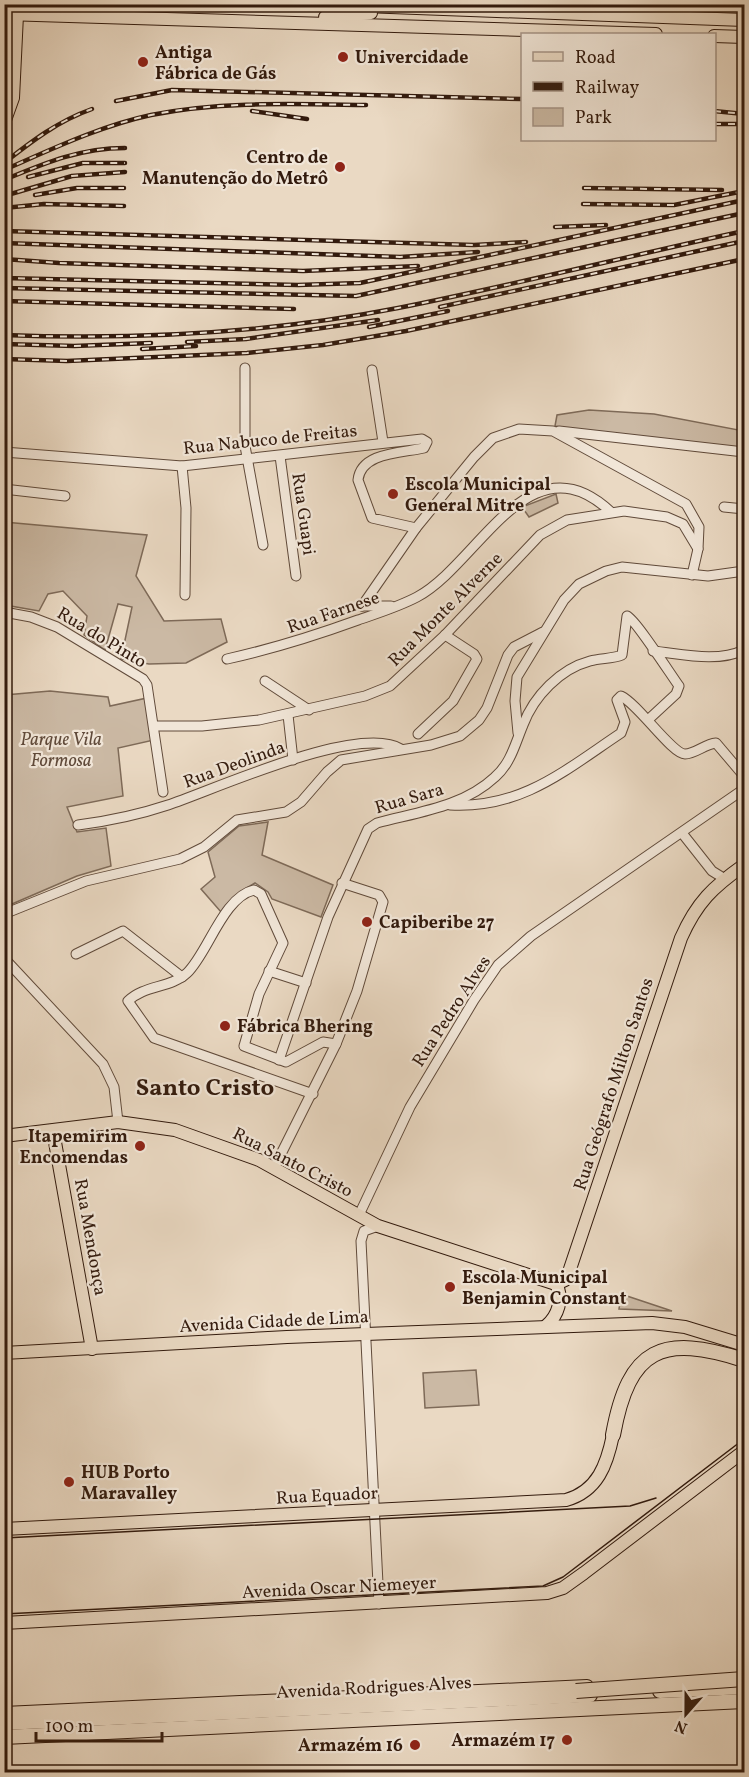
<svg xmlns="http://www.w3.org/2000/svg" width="749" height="1777" viewBox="0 0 749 1777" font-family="Vollkorn,serif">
<rect width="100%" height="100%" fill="#ead9c3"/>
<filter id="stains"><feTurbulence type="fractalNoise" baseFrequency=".00333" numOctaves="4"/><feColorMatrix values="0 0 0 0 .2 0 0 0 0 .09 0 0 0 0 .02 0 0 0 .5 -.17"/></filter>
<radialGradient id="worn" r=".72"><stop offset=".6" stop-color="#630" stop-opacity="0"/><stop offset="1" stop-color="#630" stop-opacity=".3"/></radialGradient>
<g fill="#cbb9a4" stroke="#7e6a58" stroke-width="1.5">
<polygon points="589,410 654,414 744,431 744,450 592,434 555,426 557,415"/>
<polygon points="556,494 558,503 529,517 522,507"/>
<polygon points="4,522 147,535 136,576 164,621 221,619 227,642 186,663 149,664 121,659 132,607 118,604 105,650 84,635 87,616 63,591 48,594 39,611 5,605"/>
<polygon points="50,691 108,697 110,706 147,698 154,740 118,748 123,796 67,807 77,832 106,828 111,866 77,876 5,907 5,695"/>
<polygon points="268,822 262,855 333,885 321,917 272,899 268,892 255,883 243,890 221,912 201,889 215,877 208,852 239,826"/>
<polygon points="621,1294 672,1311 619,1309"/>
<polygon points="476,1370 479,1405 425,1408 423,1373"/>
</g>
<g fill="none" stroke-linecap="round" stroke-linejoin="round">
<g stroke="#604a3a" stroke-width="11">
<g id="minor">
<polyline points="245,368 245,446 263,545"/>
<polyline points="372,370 383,442"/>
<polyline points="559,431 744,452"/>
<path d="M4 452 182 466 422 439 427 442 424 448C402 453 361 452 358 480L372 518 416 528"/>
<polyline points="280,456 296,576"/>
<polyline points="182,466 186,508 185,595"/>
<polyline points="4,489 65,496"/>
<polyline points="724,507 744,509"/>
<polyline points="362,606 416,528 474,457 493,438 519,429 553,431 686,504 699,527 698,549 692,575"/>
<polyline points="362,606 391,606"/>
<polyline points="4,612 31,617 57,627 143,679 147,685 163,792"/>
<path d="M653 651C682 654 717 663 744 650"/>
<path d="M227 659C272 649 314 636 358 620 378 613 398 607 417 597 479 564 529 435 611 512"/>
<polyline points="265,681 309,710"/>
<polyline points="288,715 293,760"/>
<polyline points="154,726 202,726 259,720 365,696 390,686 445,635 540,535 567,520 624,511 667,517 683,524 698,549"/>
<polyline points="518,733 515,701 517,677 564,600 579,584 606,571 622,567 708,576 744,571"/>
<polyline points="418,734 453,701 477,659 474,654 445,635"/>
<path d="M450 805C521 809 564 771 621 733L625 722 617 700 621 696C638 704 672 754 685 754 695 754 705 744 716 743L744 776"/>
<path d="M78 825C109 821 138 815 168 805 216 789 359 723 401 749"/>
<polyline points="682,833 712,871 725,879"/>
<polyline points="4,914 86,881 180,859 204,847 237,820 286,812 301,802 327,772 341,760 431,745 460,736 479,720 487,708 508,655 514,647 543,632"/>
<polyline points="76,954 123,931 182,977"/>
<polyline points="4,958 103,1064 114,1087 118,1122"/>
<polyline points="269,971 306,983"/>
<path d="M279 1060 328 917 368 829 377 823C418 812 463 807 495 777 511 763 515 744 523 725 534 696 560 669 590 661 601 658 612 659 622 655L627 616C635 619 671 675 679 686L676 694 649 719"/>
<path d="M313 1094 154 1038 128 1001C144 985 171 988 187 973 208 953 223 897 254 890L261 894 283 943 259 994 244 1046 286 1062 323 1042 336 1044"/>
<polyline points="274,1168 336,1044 357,991 383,902 379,895 342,883"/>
<polyline points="359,1215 410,1107 474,1000 498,965 531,936 744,789"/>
<polyline points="378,1226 364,1231 361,1241 379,1604"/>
</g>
</g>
<g stroke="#321a0d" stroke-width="14">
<g id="major">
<polyline points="257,4 291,4"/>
<polyline points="310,4 744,20"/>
<polyline points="4,14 656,34"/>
<polyline points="325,17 371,13"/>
<polyline points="714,36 744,37"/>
<polyline points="4,123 13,98 17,15"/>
<polyline points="53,1131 92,1349"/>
<polyline points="4,1136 118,1122 175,1130 259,1160 378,1226 556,1284"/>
<path d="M556 1284 565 1280 569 1272 681 938C697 902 713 887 744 865"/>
<path d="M546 1326C558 1316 564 1298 556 1284"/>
<polyline points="4,1353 287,1337 652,1323 685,1327 744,1345"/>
<path d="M4 1529 566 1500C598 1491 607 1464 613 1435"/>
<polyline points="4,1623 547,1593 563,1588 584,1573 744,1451"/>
<polyline points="4,1713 587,1686"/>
</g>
</g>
<g stroke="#321a0d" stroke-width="16">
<g id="highway">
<path d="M613 1435C629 1347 662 1334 744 1360"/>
<polyline points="660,1691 744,1687"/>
<polyline points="4,1723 590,1695"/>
<polyline points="4,1737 744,1701"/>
</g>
</g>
<use href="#minor" stroke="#f1e6d8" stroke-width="9"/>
<use href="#major" stroke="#ead9c3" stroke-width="12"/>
<use href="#highway" stroke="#ead9c3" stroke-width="14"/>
<g stroke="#321a0d" stroke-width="1.5">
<polyline points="4,1538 630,1506 656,1498"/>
<polyline points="4,1614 543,1586 563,1577 744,1439"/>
</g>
<g stroke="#321a0d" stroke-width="4.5">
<g id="rail">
<polyline points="116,101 172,90 522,99"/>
<polyline points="252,111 307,119"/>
<polyline points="714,111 744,114"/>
<polyline points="714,124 744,124"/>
<path d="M4 163C32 141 58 121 92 109"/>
<path d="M4 170C52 149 100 126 151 115 221 101 294 104 366 105"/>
<polyline points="28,177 83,163 125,163"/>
<path d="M4 180C45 163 80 148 125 148"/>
<polyline points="584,188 722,190"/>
<polyline points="35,195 77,188 124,188"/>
<polyline points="4,196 72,176 125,172"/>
<polyline points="583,204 674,205 744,191"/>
<polyline points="4,208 44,204 124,206"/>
<polyline points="555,227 606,225"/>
<polyline points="4,231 474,245 526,242"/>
<polyline points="4,243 400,257 478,252"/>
<polyline points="4,259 59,263 303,271 418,266"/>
<polyline points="4,278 298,285 360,283 744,200"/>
<polyline points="4,288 356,296 744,213"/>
<polyline points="4,301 294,309"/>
<polyline points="440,307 744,241"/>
<polyline points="369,327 448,311"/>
<path d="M4 335C135 340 270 333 398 308 514 285 629 256 744 231"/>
<polyline points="187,342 246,339 378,320"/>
<polyline points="4,344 74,346 151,343"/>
<polyline points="142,349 196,346"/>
<polyline points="4,359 67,361 247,353 323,345 406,331 744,259"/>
</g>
</g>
<use href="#rail" stroke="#f1e6d8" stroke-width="2" stroke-dasharray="7" stroke-linecap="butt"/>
<g stroke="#321a0d" stroke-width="16" stroke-linecap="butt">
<polyline id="highway-bridge" points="576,1691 744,1679"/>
</g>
<use href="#highway-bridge" stroke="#ead9c3" stroke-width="14"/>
</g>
<g fill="#8f2418" stroke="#f1e6d8" stroke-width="2">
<circle cx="343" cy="57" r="6"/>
<circle cx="143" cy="62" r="6"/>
<circle cx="340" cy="167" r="6"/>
<circle cx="393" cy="494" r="6"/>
<circle cx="367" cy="922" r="6"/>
<circle cx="225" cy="1026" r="6"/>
<circle cx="140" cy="1146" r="6"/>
<circle cx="450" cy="1287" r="6"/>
<circle cx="69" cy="1482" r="6"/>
<circle cx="567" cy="1740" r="6"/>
<circle cx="415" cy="1745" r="6"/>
</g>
<g text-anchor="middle" stroke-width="4.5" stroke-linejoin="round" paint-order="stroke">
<g font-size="18" font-weight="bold" fill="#321a0d" stroke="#f1e6d8" text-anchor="start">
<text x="155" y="58">Antiga<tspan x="155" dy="21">Fábrica de Gás</tspan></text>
<text x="355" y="63">Univercidade</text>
<text x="328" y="163" text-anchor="end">Centro de<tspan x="328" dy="21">Manutenção do Metrô</tspan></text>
<text x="405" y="490">Escola Municipal<tspan x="405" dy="21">General Mitre</tspan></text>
<text x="379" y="928">Capiberibe 27</text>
<text x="237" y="1032">Fábrica Bhering</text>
<text x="128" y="1142" text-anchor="end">Itapemirim<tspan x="128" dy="21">Encomendas</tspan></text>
<text x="462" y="1283">Escola Municipal<tspan x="462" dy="21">Benjamin Constant</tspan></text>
<text x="81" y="1478">HUB Porto<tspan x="81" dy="21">Maravalley</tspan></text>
<text x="555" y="1746" text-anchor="end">Armazém 17</text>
<text x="403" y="1751" text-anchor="end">Armazém 16</text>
</g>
<g font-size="18" fill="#321a0d" stroke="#f1e6d8">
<text transform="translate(270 439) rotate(-6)" y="6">Rua Nabuco de Freitas</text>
<text transform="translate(304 514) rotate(82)" y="6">Rua Guapi</text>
<text transform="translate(445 609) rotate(-45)" y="6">Rua Monte Alverne</text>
<text transform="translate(333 612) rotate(-19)" y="6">Rua Farnese</text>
<text transform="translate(102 637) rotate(31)" y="6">Rua do Pinto</text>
<text transform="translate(234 764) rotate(-20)" y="6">Rua Deolinda</text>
<text transform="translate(409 798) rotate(-16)" y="6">Rua Sara</text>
<text transform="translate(451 1011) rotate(-57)" y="6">Rua Pedro Alves</text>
<text transform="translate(613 1084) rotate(-72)" y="6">Rua Geógrafo Milton Santos</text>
<text transform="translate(293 1162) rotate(27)" y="6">Rua Santo Cristo</text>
<text transform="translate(91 1237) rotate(80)" y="6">Rua Mendonça</text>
<text transform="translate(274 1321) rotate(-3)" y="6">Avenida Cidade de Lima</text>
<text transform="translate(327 1495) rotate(-3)" y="6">Rua Equador</text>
<text transform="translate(339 1587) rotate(-3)" y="6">Avenida Oscar Niemeyer</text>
<text transform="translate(374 1687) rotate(-3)" y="6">Avenida Rodrigues Alves</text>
</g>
<g font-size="18" font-style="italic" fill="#604a3a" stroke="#f1e6d8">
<text x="61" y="745">Parque Vila<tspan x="61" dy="21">Formosa</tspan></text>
</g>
<g font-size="24" font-weight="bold" fill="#321a0d" stroke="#f1e6d8">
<text x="205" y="1095">Santo Cristo</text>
</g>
</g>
<rect width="749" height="1777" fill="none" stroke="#ead9c3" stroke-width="24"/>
<rect x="6" y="6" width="737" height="1765" fill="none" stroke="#321a0d" stroke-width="3"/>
<rect x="12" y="12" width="725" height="1753" fill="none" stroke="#321a0d" stroke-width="1.5"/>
<rect x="521" y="33" width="195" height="108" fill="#f1e6d8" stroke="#a59487" stroke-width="1.5"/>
<rect x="533" y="52" width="30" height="9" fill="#ead9c3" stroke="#a59487" stroke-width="1.5"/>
<text x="575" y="63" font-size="18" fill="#321a0d">Road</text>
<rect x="533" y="82" width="30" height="9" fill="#321a0d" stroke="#a59487" stroke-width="1.5"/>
<text x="575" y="93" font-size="18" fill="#321a0d">Railway</text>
<rect x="533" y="108" width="30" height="18" fill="#cbb9a4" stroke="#a59487" stroke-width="1.5"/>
<text x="575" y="123" font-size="18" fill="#321a0d">Park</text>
<g transform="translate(686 1714) rotate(201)" stroke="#f1e6d8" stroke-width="4.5" paint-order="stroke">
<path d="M0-4.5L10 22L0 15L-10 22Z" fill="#321a0d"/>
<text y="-9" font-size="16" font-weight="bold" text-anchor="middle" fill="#321a0d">N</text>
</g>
<path d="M36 1732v9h126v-9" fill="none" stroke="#321a0d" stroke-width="3"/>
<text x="45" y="1732" font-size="18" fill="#321a0d" stroke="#f1e6d8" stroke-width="4.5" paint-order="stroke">100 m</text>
<rect width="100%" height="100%" filter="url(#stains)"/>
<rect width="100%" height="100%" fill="url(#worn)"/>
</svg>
